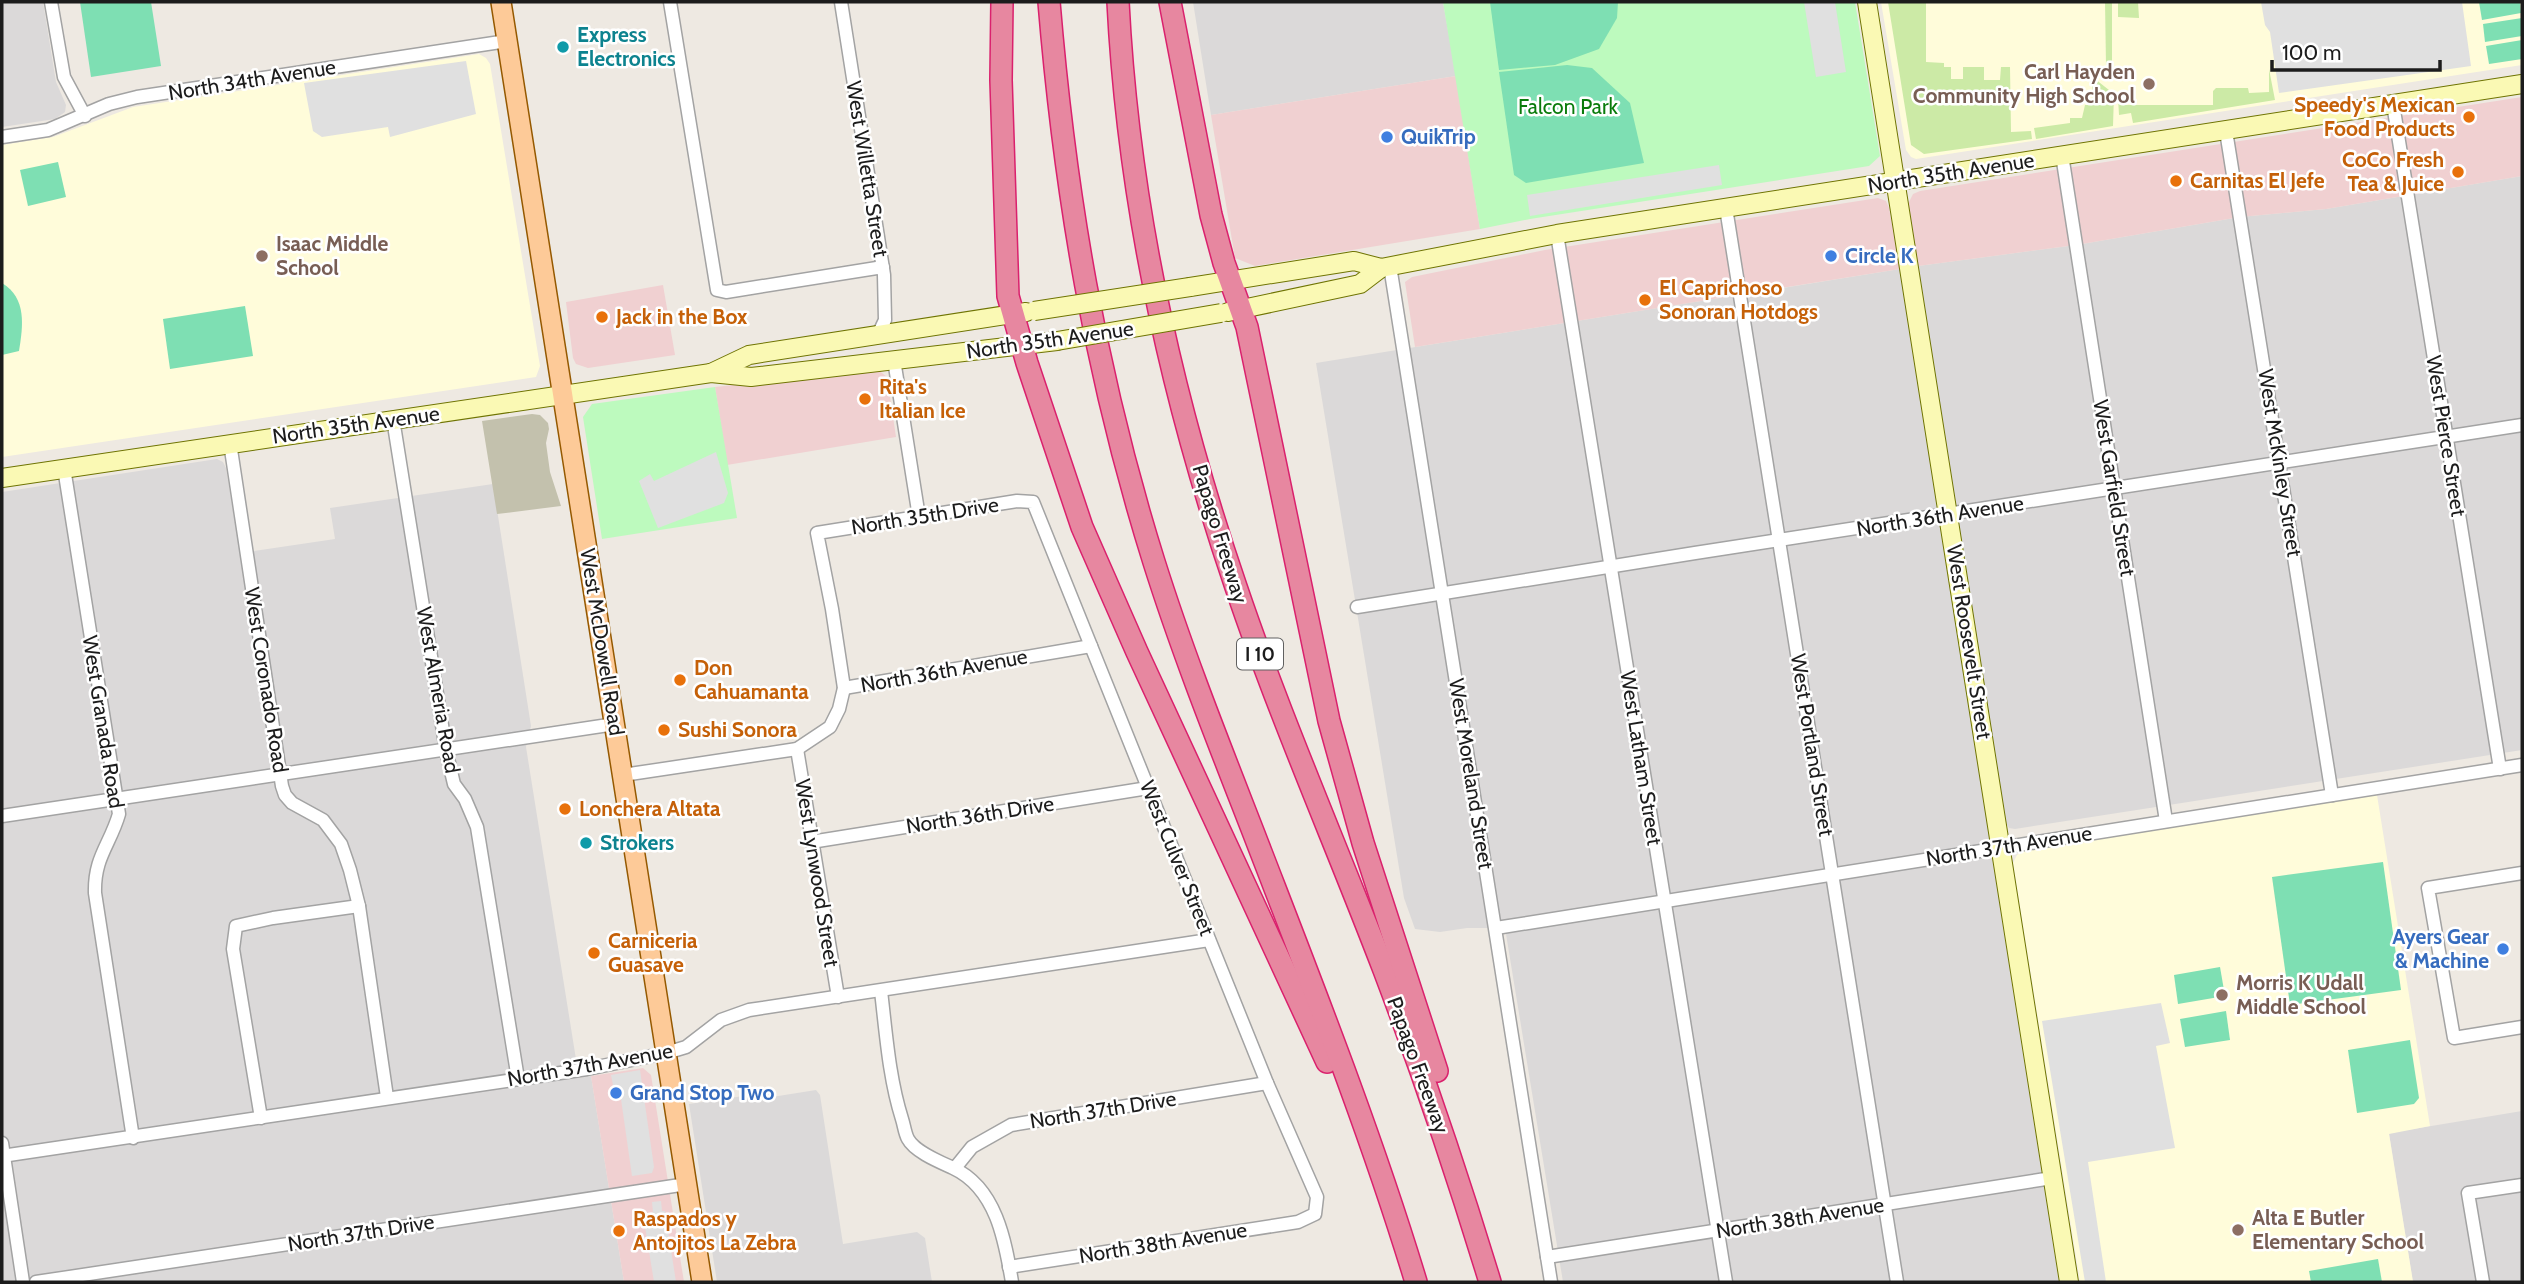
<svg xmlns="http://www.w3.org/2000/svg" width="2524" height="1284" viewBox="0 0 2524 1284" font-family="Cabin,sans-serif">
<rect width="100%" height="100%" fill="#eee9e2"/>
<g fill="#dbd9d9">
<polygon points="2,2 43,2 56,82 66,105 65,112 55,119 2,127"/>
<polygon points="1193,2 1443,2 1456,76 1211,115"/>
<polygon points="2522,176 2522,750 2015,829 2009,828 2005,821 1918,266 2076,245 2240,217 2326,209"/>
<polygon points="1900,269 2059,1282 1563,1282 1506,934 1496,928 1467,928 1440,932 1415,929 1404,898 1316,363"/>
<polygon points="217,459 223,462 226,468 240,553 335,539 330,508 493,484 531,726 526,747 579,1078 591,1076 624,1282 2,1282 2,492"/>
<polygon points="816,1090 820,1095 843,1244 917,1232 925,1238 932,1282 717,1282 689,1104 770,1092 772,1097"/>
<polygon points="2522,1111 2522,1282 2413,1282 2389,1133"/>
</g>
<g fill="#f0d0d1">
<polygon points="1456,76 1480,229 1255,266 1235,258 1211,115"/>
<polygon points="2522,97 2522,176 2326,209 2240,217 2076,245 1918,266 1908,204 1913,194 1920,191"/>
<polygon points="1878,198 1886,201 1889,208 1900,269 1415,347 1405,282 1412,277 1545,250"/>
<polygon points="663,285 675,355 588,368 576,364 573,358 566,302"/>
<polygon points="877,369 887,377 896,437 727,465 715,387"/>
<polygon points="643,1068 651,1075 684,1282 624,1282 591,1076"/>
</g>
<g fill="#fffcda">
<polygon points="1881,2 2522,2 2522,65 1916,159 1911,157 1906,150"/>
<polygon points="479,54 486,58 490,64 540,366 536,377 2,457 2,145 53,137 133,107"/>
<polygon points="2377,795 2430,1126 2389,1134 2413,1282 2080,1282 2013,863 2017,855 2025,850"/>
</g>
<polygon fill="#c3c1ad" points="532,414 540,415 548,423 549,429 546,443 550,472 561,506 497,514 482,421"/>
<g fill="#cceaa6">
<polygon points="1888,2 1926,2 1926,62 1944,63 1944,67 1951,67 1951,79 1963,79 1963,67 1984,67 1984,80 2000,80 2001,67 2010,67 2011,132 2031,131 2032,139 1924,154 1911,145"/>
<polygon points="2105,2 2112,2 2112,67 2106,66"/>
<polygon points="2118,2 2138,2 2139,18 2118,17"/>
<polygon points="2269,69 2275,100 2133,123 2131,113 2119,115 2118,98 2126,105 2213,105 2213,91 2216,88 2248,88 2249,93 2269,92"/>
<polygon points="2095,79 2114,94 2113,126 2036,139 2034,128 2070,123 2070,118 2082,118 2085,105 2093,105 2092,84"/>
</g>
<g fill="#bdfabe">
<polygon points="1443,2 1855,2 1880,156 1869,166 1530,219 1480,229"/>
<polygon points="715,387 737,518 602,539 583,417 592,404"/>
</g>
<g fill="#7edfb3">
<polygon points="80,2 151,2 161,66 91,77"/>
<polygon points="1490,2 1618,2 1617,18 1599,49 1555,65 1499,70"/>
<polygon points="2479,2 2520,2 2521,13 2482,20"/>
<polygon points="2522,18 2522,36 2485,42 2483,24"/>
<polygon points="2522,40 2522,59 2489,64 2486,46"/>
<polygon points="1567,65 1592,68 1630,103 1644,163 1526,183 1514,175 1499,72"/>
<polygon points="58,162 66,197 28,206 20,170"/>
<path d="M2 283C27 298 23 326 19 351L2 355Z"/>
<polygon points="245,306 253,356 170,369 163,319"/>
<polygon points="2383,862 2401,990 2290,1005 2272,877"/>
<polygon points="2220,967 2225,996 2178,1004 2174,975"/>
<polygon points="2226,1011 2230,1040 2185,1047 2180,1019"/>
<polygon points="2410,1040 2419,1098 2414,1104 2357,1113 2348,1050"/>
<polygon points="2378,1259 2382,1282 2311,1282 2309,1271"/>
</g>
<g fill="#e0e0e0">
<polygon points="1804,2 1835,2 1846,72 1816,77"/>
<polygon points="2261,2 2462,2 2471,66 2279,93 2270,32 2265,25"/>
<polygon points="466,61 476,114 390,137 388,127 322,137 313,131 304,83"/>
<polygon points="1719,165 1722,185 1530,216 1527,195"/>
<polygon points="716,452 728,493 724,503 658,528 639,481 650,474 654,481"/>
<polygon points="2161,1003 2170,1043 2156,1046 2175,1148 2088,1162 2106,1282 2085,1282 2042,1021"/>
<polygon points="640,1070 654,1167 652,1173 632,1176 619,1085 613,1085 611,1075"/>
<polygon points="661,1201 662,1211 665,1211 676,1282 654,1282 643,1214 653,1212 652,1202"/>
</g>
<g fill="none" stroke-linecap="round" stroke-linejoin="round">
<g stroke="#a3a3a3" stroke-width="15">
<g id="street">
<polyline points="51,2 64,77 85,116"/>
<polyline points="670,2 717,290 726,292 883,267"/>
<polyline points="841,2 884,275 885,320 878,335"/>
<polyline points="2393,104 2500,769"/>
<polyline points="2226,131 2332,795"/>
<polyline points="2,137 48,130 109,104 137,97 507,41"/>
<polyline points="2062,155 2166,821"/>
<polyline points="1726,208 1897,1282"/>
<polyline points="1557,234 1726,1282"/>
<polyline points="1390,266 1551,1282"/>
<polyline points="894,360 919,517"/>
<polyline points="393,419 446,750 454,784 465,799 477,827 518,1079"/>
<polyline points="230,443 282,786 285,795 292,803 323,820 341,844 350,870 359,906 387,1097"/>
<path d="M64 468 119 814C110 845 94 857 95 893L133 1138"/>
<polyline points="1357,607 1695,553 2522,425"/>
<polyline points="844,688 1091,646"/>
<polyline points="797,749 838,997"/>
<polyline points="623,775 797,749 830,727 839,709 844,688 832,609 817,533 1017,501 1033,502 1267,1083 1317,1197 1315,1214 1298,1222 1009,1267"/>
<polyline points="2,816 615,724"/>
<polyline points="811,842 1148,788"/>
<polyline points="2522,873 2428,888 2454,1038 2522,1027"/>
<polyline points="1496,928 2522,765"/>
<path d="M881 991C886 1033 889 1078 902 1119 904 1125 905 1134 908 1139 915 1152 940 1162 953 1168 996 1188 1005 1240 1012 1282"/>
<polyline points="261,1118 233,949 236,926 273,918 359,906"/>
<polyline points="2,1143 23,1282"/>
<polyline points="2,1156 587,1069 666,1053 686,1047 721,1020 749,1010 1209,940"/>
<polyline points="955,1168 972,1147 1011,1125 1267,1083"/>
<polyline points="1547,1257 2052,1178"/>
<polyline points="36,1282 687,1184"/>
<polyline points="2483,1282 2468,1193 2522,1185"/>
</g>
</g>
<g stroke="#6f7403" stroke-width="20">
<g id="secondary">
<polyline points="1867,2 2069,1282"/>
<polyline points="1190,287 1354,261 1381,268 1557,234 2522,84"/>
<polyline points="1228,312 1360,284 1381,268"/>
<polyline points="711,373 749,355 1026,312"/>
<polyline points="2,478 711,373 751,377 1057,341"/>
</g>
</g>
<g stroke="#955900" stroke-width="22">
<polyline id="primary" points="501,2 702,1282"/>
</g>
<g stroke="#da216d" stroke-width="24">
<g id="highway">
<polyline points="1002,2 1001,80 1008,296 1027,363 1082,527 1137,652 1327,1062"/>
<path d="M1049 2C1065 195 1096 377 1154 562 1183 654 1219 744 1254 834 1311 982 1370 1130 1416 1282"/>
<path d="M1118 2C1128 200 1172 400 1236 587 1280 717 1335 842 1384 970 1423 1073 1458 1177 1490 1282"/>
<polyline points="1170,2 1211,215 1224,263 1247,327 1329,721 1363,843 1437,1071"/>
</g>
</g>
<use href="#street" stroke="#fff" stroke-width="12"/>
<use href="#secondary" stroke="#faf9b4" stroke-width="18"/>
<use href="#primary" stroke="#fdca98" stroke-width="19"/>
<use href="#highway" stroke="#e787a0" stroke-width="21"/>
<g stroke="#6f7403" stroke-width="20" stroke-linecap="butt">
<g id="secondary-bridge">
<polyline points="1034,311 1190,287"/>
<polyline points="1057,341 1221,313"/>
</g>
</g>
<use href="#secondary-bridge" stroke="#faf9b4" stroke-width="18"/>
</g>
<g fill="#0f9aa8" stroke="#fff" stroke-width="2.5">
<circle cx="563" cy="47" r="7"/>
<circle cx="586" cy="843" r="7"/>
</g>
<g fill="#8d6e63" stroke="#fff" stroke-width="2.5">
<circle cx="2149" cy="84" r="7"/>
<circle cx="262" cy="256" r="7"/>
<circle cx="2222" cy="995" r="7"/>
<circle cx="2238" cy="1230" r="7"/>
</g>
<g fill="#e8710a" stroke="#fff" stroke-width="2.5">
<circle cx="2469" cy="117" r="7"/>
<circle cx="2458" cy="172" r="7"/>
<circle cx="2176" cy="181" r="7"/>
<circle cx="1645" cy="300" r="7"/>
<circle cx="602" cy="317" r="7"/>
<circle cx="865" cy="399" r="7"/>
<circle cx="680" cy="680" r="7"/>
<circle cx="664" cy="730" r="7"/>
<circle cx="565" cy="809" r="7"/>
<circle cx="594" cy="953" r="7"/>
<circle cx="619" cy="1231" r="7"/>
</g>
<g fill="#3f7fe0" stroke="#fff" stroke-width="2.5">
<circle cx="1387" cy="137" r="7"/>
<circle cx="1831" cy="256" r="7"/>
<circle cx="2503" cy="949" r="7"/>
<circle cx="616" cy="1093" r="7"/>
</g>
<g text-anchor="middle" stroke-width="5" stroke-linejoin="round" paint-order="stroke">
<rect fill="#fff" stroke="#606060" stroke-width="2" x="1237" y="638.5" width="46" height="31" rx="5"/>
<g font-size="19" font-weight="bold" fill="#1c1c1c">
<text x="1260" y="661">I 10</text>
</g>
<g font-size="21" font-weight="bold" fill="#0d838f" stroke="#fff" text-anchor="start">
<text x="577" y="42">Express<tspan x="577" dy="24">Electronics</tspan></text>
<text x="600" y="850">Strokers</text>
</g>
<g font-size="21" font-weight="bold" fill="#785e54" stroke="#fff" text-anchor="start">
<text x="2135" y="79" text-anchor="end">Carl Hayden<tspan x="2135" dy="24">Community High School</tspan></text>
<text x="276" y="251">Isaac Middle<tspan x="276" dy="24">School</tspan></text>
<text x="2236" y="990">Morris K Udall<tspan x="2236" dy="24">Middle School</tspan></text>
<text x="2252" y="1225">Alta E Butler<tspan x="2252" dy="24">Elementary School</tspan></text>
</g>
<g font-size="21" fill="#1c1c1c" stroke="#fff">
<text transform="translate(252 80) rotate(-9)" y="7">North 34th Avenue</text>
<text transform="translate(867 169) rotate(81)" y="7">West Willetta Street</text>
<text transform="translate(1951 173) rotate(-9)" y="7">North 35th Avenue</text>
<text transform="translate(1050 340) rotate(-8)" y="7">North 35th Avenue</text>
<text transform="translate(356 425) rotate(-8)" y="7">North 35th Avenue</text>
<text transform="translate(2446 436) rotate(81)" y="7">West Pierce Street</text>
<text transform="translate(2280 463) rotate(81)" y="7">West McKinley Street</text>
<text transform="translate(2114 488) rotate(81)" y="7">West Garfield Street</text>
<text transform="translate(925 516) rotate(-9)" y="7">North 35th Drive</text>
<text transform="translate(1940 516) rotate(-9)" y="7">North 36th Avenue</text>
<text transform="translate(1220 534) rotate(73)" y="7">Papago Freeway</text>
<text transform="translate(602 642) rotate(81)" y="7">West McDowell Road</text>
<text transform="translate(1969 642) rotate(81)" y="7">West Roosevelt Street</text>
<text transform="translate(944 671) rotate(-10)" y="7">North 36th Avenue</text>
<text transform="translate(266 680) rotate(81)" y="7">West Coronado Road</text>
<text transform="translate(438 690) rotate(80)" y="7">West Almeria Road</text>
<text transform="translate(103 722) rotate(81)" y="7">West Granada Road</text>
<text transform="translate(1812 745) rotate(81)" y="7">West Portland Street</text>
<text transform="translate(1641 758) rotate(81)" y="7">West Latham Street</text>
<text transform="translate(1471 774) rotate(81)" y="7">West Moreland Street</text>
<text transform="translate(980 815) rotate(-9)" y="7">North 36th Drive</text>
<text transform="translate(2009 846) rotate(-9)" y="7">North 37th Avenue</text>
<text transform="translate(1177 858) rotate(68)" y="7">West Culver Street</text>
<text transform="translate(817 873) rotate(81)" y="7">West Lynwood Street</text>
<text transform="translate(590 1065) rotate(-10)" y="7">North 37th Avenue</text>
<text transform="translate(1418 1065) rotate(70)" y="7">Papago Freeway</text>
<text transform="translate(1103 1110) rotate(-9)" y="7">North 37th Drive</text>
<text transform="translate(1800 1218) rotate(-9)" y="7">North 38th Avenue</text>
<text transform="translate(361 1233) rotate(-9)" y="7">North 37th Drive</text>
<text transform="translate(1163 1243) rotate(-9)" y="7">North 38th Avenue</text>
</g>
<g font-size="21" font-weight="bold" fill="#c56008" stroke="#fff" text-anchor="start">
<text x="2455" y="112" text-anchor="end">Speedy's Mexican<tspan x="2455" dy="24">Food Products</tspan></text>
<text x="2444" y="167" text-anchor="end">CoCo Fresh<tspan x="2444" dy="24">Tea &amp; Juice</tspan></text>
<text x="2190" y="188">Carnitas El Jefe</text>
<text x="1659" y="295">El Caprichoso<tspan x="1659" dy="24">Sonoran Hotdogs</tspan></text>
<text x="616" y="324">Jack in the Box</text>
<text x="879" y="394">Rita's<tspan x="879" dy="24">Italian Ice</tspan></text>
<text x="694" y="675">Don<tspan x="694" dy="24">Cahuamanta</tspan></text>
<text x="678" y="737">Sushi Sonora</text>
<text x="579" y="816">Lonchera Altata</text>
<text x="608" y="948">Carniceria<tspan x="608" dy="24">Guasave</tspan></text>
<text x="633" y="1226">Raspados y<tspan x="633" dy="24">Antojitos La Zebra</tspan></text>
</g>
<g font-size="21" fill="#097b0b" stroke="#fff">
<text x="1568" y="114">Falcon Park</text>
</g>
<g font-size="21" font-weight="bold" fill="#366cbe" stroke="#fff" text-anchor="start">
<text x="1401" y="144">QuikTrip</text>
<text x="1845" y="263">Circle K</text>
<text x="2489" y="944" text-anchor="end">Ayers Gear<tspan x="2489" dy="24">&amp; Machine</tspan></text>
<text x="630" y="1100">Grand Stop Two</text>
</g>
</g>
<rect width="2524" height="1284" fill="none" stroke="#1c1c1c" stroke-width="7"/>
<path d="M2272 60v10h168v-10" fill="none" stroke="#1c1c1c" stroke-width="3.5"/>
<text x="2282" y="60" font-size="21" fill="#1c1c1c" stroke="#ffffff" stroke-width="5" paint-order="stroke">100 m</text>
</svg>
